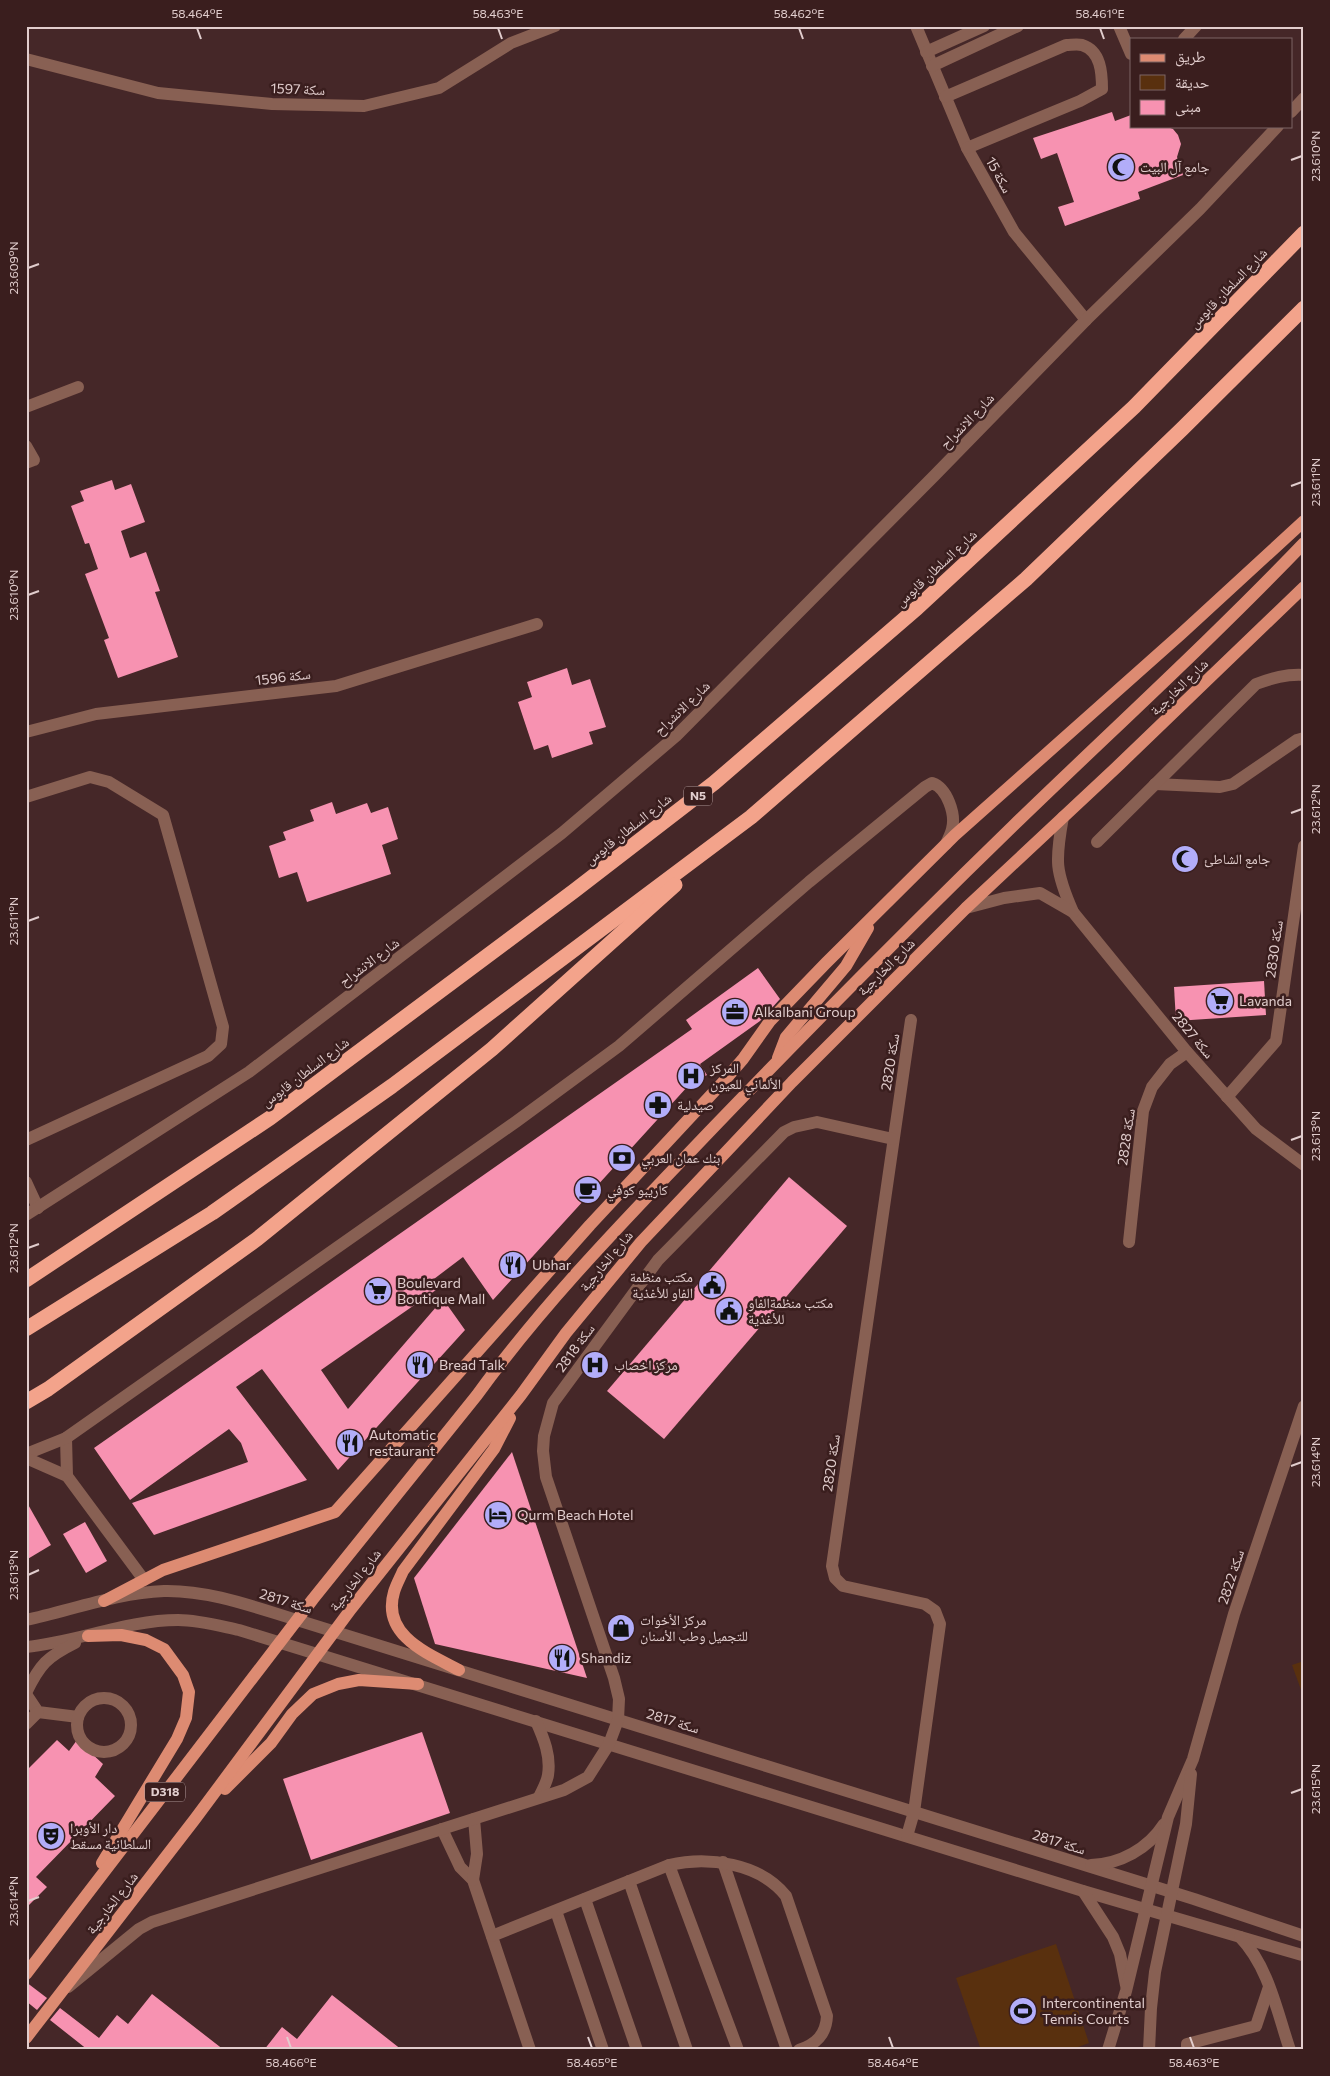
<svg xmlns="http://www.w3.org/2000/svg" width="1330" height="2076" viewBox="0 0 1330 2076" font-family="Commissioner,'Noto Naskh Arabic',sans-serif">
<rect width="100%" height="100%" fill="#452728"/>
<g fill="#59300e">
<polygon points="1304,1661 1304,1698 1292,1665"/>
<polygon points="1056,1944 1089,2043 1070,2050 981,2050 956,1978"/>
</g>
<g fill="#f792b1">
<polygon points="1112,112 1115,121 1131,115 1131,126 1165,126 1173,129 1178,135 1181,144 1177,157 1183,175 1138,192 1140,199 1065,226 1058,207 1074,202 1057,153 1041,159 1033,138"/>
<polygon points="112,480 115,490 131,484 145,522 121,531 130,558 146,552 160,591 155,592 178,657 118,678 104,640 109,638 85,574 98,569 89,543 85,544 71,506 84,501 80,491"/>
<polygon points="567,668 572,685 590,679 606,727 589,732 593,744 552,758 548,745 534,750 518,702 532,697 527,682"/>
<polygon points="332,802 336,814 367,803 371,813 388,807 398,839 382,845 391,874 307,902 297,872 279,878 269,846 286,840 283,832 314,821 310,810"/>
<polygon points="758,968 780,999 760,1021 700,1064 707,1075 688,1086 493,1300 463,1257 430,1282 436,1290 321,1370 348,1409 443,1299 465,1330 338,1470 262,1369 236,1387 307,1480 154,1535 132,1503 248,1462 241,1443 229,1429 130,1500 94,1448 692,1029 686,1020"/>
<polygon points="1264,981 1266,1015 1176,1021 1174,987"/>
<polygon points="789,1177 847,1226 664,1439 607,1391"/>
<polygon points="512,1452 587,1678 435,1644 414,1578"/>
<polygon points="26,1501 51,1545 26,1560"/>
<polygon points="85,1522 107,1561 86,1573 63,1534"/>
<polygon points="422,1732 450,1813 311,1860 283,1779"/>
<polygon points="57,1740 69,1751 77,1740 103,1764 95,1777 115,1796 36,1877 47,1887 26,1908 26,1771"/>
<polygon points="26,1982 47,1998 37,2010 26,2001"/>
<polygon points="152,1994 224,2050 88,2050 50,2020 60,2008 99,2038 117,2015 128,2024"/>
<polygon points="332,1995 402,2050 264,2050 282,2027 297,2039"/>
</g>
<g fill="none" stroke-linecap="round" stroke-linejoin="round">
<g stroke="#886053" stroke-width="12">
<polyline points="916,26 967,148 1014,232 1086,320"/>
<polyline points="1119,26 1131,54"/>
<polyline points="1184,39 1196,26"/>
<polyline points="926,52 984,26"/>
<polyline points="26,59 158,93 272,104 364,106 439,88 511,43 555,26"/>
<polyline points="932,66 1018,26"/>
<path d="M945 97 1066 45C1071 45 1077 44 1082 45 1101 51 1102 73 1102 89L1080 101 967 148"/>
<polyline points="1291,112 1304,98"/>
<polyline points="26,407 78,387"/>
<polyline points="26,446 34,460 26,463"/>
<polyline points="26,732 96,714 336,686 537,624"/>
<polyline points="1155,784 1220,787 1233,784 1297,740 1304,738"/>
<polyline points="26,797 90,777 109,782 163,815 223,1027 221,1044 208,1056 26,1140"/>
<path d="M1063 817C1055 861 1055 871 1073 912L1187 1052 1256 1129 1304 1165"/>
<path d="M1097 842 1256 684C1272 678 1286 674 1304 675"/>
<polyline points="966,908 1004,898 1040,893 1073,912"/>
<polyline points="1227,1097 1276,1041 1304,846"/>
<polyline points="26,1182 38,1208"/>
<polyline points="26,1215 249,1072 562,833 676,736 934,476 1086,320 1200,209 1278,126"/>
<polyline points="1129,1242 1143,1111 1152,1087 1170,1064 1187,1052"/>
<polyline points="66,1438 67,1476"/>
<path d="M26 1454 66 1438 517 1121 619 1046 809 882 925 787 932 783C947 788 956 814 952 829 951 834 948 839 946 844"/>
<polyline points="26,1458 67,1476 144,1580"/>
<path d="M26 1620C72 1610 117 1593 164 1591 209 1590 254 1607 297 1620L1194 1899 1304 1936"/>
<path d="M26 1647C77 1642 127 1620 178 1620 199 1620 220 1626 239 1630L1083 1891 1302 1955"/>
<path d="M26 1693C40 1664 47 1657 75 1643"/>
<polyline points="26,1694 38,1712 78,1717"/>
<circle cx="104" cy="1725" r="27"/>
<path d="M536 1721C544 1739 551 1756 548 1775 547 1782 542 1791 539 1797"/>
<polyline points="26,1724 38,1712"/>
<polyline points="442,1829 460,1867 473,1880 530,2050"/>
<polyline points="907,1836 914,1812 940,1624 935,1611 925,1604 843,1586 835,1578 832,1566 911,1020"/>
<polyline points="723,1862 787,2050"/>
<polyline points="669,1865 738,2050"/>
<path d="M1091 1865C1120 1864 1148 1849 1164 1824"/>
<polyline points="473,1880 477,1854 474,1819"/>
<polyline points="629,1881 687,2050"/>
<polyline points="1083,1891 1113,1937 1120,1954 1126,1985"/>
<polyline points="585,1899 637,2050"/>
<polyline points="556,1911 603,2050"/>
<path d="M492 1936 669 1865C708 1856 760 1863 786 1896L827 2016C826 2035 816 2044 799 2050"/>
<path d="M1240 1937C1269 1967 1277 2012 1290 2050"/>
<polyline points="68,1987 139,1929 152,1922 564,1790 588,1777 609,1744 618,1720 619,1699 614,1678 546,1477 543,1451 544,1436 553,1403 658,1260 784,1132 794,1127 817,1122 893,1139"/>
<polyline points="1108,2050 1126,1991 1168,1817 1193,1759 1234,1614 1304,1406"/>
<polyline points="1149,2050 1151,2008 1155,1972 1186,1824 1191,1774"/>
<polyline points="1187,2050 1187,2044 1256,2026 1269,1987"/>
</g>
<g stroke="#dd8b72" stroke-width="12">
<polyline points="778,1058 786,1037 846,966 868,928"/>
<polyline points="104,1601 163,1570 335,1512 590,1225 724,1081 743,1059 770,1021 826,963 955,835 1181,634 1304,521"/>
<polyline points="88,1636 121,1635 146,1640 164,1649 183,1675 189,1692 186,1718 177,1739 102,1863"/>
<path d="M459 1670C429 1654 381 1636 394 1592 396 1585 400 1578 403 1571L494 1449 510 1418"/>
<polyline points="225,1789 271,1743 292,1714 313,1694 338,1684 359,1680 418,1684"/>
<path d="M26 1974 313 1599 477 1395C546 1300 629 1216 710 1131 809 1028 910 926 1013 826 1110 732 1210 641 1304 543"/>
<polyline points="26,2038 195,1819 351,1609 521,1395 566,1333 641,1242 792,1082 966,908 1120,764 1304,587"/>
</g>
<g stroke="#f3a38b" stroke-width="15">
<polyline points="26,1280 270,1118 574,891 714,783 917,608 1134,407 1304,233"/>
<polyline points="26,1329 212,1213 392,1086 751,817 1026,579 1182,429 1304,308"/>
<polyline points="26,1402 48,1389 257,1239 492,1049 675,885"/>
</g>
</g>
<path fill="none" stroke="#e1cdcd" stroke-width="2" d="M197 28 201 39M498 28 502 39M799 28 803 39M1100 28 1104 39M1291 160 1302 156M28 268 39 264M1291 486 1302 482M28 595 39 591M1291 813 1302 809M28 921 39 917M1291 1140 1302 1136M28 1248 39 1244M1291 1466 1302 1462M28 1575 39 1570M1291 1793 1302 1789M28 1901 39 1897M287 2037 291 2048M588 2037 592 2048M889 2037 893 2048M1190 2037 1194 2048"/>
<defs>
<g id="mosque-disc" transform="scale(1.4375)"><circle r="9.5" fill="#b2adf9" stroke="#3a1e1e"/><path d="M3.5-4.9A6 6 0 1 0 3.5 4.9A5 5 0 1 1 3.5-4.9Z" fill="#111"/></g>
<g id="supermarket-disc" transform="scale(1.4375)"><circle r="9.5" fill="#b2adf9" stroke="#3a1e1e"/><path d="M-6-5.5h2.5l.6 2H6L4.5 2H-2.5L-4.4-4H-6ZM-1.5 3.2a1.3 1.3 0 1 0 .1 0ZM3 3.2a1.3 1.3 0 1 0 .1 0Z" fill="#111"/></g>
<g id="office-disc" transform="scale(1.4375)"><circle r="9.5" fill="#b2adf9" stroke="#3a1e1e"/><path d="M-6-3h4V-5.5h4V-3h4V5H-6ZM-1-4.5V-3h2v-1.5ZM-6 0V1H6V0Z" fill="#111"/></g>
<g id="hospital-disc" transform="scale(1.4375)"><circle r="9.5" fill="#b2adf9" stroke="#3a1e1e"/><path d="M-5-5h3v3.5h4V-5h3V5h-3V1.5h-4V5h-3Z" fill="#111"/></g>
<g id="pharmacy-disc" transform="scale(1.4375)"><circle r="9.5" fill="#b2adf9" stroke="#3a1e1e"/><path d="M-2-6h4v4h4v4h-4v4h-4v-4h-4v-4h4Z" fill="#111"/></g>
<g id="bank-disc" transform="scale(1.4375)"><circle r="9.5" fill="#b2adf9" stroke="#3a1e1e"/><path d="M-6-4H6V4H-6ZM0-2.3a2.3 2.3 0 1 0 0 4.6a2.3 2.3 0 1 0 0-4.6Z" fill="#111"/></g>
<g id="cafe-disc" transform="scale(1.4375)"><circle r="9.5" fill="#b2adf9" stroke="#3a1e1e"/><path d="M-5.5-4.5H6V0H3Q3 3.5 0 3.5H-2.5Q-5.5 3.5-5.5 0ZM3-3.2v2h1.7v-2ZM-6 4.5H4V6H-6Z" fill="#111"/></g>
<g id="restaurant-disc" transform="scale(1.4375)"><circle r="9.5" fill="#b2adf9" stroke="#3a1e1e"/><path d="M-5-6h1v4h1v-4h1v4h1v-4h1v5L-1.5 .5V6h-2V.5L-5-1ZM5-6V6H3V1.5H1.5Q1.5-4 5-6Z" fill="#111"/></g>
<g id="civic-disc" transform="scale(1.4375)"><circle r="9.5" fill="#b2adf9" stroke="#3a1e1e"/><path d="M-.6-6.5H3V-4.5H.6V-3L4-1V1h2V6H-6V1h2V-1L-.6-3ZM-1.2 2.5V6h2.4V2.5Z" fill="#111"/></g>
<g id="hotel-disc" transform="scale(1.4375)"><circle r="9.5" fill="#b2adf9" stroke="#3a1e1e"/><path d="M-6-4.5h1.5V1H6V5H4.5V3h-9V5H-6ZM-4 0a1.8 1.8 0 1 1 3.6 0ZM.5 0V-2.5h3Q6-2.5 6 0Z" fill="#111"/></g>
<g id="shop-disc" transform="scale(1.4375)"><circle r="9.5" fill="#b2adf9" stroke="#3a1e1e"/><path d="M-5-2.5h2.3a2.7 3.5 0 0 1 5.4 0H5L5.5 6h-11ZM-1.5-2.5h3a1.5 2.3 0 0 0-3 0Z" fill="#111"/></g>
<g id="theatre-disc" transform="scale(1.4375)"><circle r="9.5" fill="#b2adf9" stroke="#3a1e1e"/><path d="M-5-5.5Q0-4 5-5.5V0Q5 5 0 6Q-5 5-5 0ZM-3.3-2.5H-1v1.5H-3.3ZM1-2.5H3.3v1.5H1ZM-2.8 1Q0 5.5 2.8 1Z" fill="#111"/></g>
<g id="stadium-disc" transform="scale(1.4375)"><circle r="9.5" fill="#b2adf9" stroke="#3a1e1e"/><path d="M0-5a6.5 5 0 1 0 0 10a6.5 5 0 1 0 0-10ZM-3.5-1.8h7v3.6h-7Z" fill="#111"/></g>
</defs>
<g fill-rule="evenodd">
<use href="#mosque-disc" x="1121" y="167"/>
<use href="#mosque-disc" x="1185" y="859"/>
<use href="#supermarket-disc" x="1220" y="1001"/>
<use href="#office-disc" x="735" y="1012"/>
<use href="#hospital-disc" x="691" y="1076"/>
<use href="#pharmacy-disc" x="658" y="1105"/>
<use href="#bank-disc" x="622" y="1158"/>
<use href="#cafe-disc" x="588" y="1190"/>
<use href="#restaurant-disc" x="513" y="1265"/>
<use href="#civic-disc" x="712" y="1285"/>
<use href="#supermarket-disc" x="378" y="1291"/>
<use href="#civic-disc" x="729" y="1311"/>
<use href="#restaurant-disc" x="420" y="1365"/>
<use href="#hospital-disc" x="595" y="1365"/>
<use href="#restaurant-disc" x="350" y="1443"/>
<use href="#hotel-disc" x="498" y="1515"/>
<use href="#shop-disc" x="621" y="1628"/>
<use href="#restaurant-disc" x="562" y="1658"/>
<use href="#theatre-disc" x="51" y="1836"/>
<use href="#stadium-disc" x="1023" y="2011"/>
</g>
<g text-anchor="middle" stroke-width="5" stroke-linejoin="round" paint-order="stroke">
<g fill="#3a1e1e" stroke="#af9898" stroke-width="1">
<rect x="684" y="786.5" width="28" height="19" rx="4"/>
<rect x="145" y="1782.5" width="40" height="19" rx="4"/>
</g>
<g font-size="12" font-weight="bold" fill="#e1cdcd">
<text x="698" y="800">N5</text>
<text x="165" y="1796">D318</text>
</g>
<g font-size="14" fill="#e1cdcd" stroke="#3a1e1e">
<text transform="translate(298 89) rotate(2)" y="5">سكة 1597</text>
<text transform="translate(999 175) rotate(61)" y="5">سكة 15</text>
<text transform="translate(1228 288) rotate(-46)" y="5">شارع السلطان قابوس</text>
<text transform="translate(967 421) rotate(-46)" y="5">شارع الانشراح</text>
<text transform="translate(936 568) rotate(-43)" y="5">شارع السلطان قابوس</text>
<text transform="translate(283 677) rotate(-7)" y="5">سكة 1596</text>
<text transform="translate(1179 687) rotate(-44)" y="5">شارع الخارجية</text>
<text transform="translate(682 708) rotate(-44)" y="5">شارع الانشراح</text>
<text transform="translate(628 829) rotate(-38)" y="5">شارع السلطان قابوس</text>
<text transform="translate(1274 949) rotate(-82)" y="5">سكة 2830</text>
<text transform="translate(369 962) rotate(-37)" y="5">شارع الانشراح</text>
<text transform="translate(886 967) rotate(-45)" y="5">شارع الخارجية</text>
<text transform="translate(1193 1035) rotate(50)" y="5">سكة 2827</text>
<text transform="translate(890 1062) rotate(-81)" y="5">سكة 2820</text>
<text transform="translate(305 1072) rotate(-37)" y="5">شارع السلطان قابوس</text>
<text transform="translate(1126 1137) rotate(-82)" y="5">سكة 2828</text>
<text transform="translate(606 1261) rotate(-50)" y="5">شارع الخارجية</text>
<text transform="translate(575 1348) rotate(-54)" y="5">سكة 2818</text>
<text transform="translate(831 1463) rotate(-82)" y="5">سكة 2820</text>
<text transform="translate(1231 1577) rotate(-72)" y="5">سكة 2822</text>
<text transform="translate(355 1580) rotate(-52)" y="5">شارع الخارجية</text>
<text transform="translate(286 1601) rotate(17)" y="5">سكة 2817</text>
<text transform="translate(673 1721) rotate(17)" y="5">سكة 2817</text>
<text transform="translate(1059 1842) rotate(17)" y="5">سكة 2817</text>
<text transform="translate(112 1903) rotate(-52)" y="5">شارع الخارجية</text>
</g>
<g font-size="14" fill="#e1cdcd" stroke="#3a1e1e" text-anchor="start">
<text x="1140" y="172">جامع آل البيت</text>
<text x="1204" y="864">جامع الشاطئ</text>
<text x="1239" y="1006">Lavanda</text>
<text x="754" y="1017">Alkalbani Group</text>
<text x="710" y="1073">المركز<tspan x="710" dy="16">الألماني للعيون</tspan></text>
<text x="677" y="1110">صيدلية</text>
<text x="641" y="1163">بنك عمان العربي</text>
<text x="607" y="1195">كاريبو كوفي</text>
<text x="532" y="1270">Ubhar</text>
<text x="693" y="1282" text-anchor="end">مكتب منظمة<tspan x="693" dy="16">الفاو للأغذية</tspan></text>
<text x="397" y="1288">Boulevard<tspan x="397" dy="16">Boutique Mall</tspan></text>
<text x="748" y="1308">مكتب منظمةالفاو<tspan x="748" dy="16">للأغذية</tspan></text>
<text x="439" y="1370">Bread Talk</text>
<text x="614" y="1370">مركز اخصاب</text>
<text x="369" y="1440">Automatic<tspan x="369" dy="16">restaurant</tspan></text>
<text x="517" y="1520">Qurm Beach Hotel</text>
<text x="640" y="1625">مركز الأخوات<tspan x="640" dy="16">للتجميل وطب الأسنان</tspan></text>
<text x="581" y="1663">Shandiz</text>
<text x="70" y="1833">دار الأوبرا<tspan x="70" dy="16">السلطانية مسقط</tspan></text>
<text x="1042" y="2008">Intercontinental<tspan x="1042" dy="16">Tennis Courts</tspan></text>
</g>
</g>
<rect width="1330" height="2076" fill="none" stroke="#3a1e1e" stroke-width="55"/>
<rect x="1130" y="38" width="162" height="90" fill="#3a1e1e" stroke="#7d6464"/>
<rect x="1140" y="54" width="25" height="8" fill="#dd8b72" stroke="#7d6464"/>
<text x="1175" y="62" font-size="15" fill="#e1cdcd">طريق</text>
<rect x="1140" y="75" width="25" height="15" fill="#59300e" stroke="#7d6464"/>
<text x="1175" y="88" font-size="15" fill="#e1cdcd">حديقة</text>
<rect x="1140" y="100" width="25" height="15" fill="#f792b1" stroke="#7d6464"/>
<text x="1175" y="112" font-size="15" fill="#e1cdcd">مبنى</text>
<rect x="28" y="28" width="1274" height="2020" fill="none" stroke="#e1cdcd" stroke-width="2"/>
<g font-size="12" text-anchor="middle" fill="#e1cdcd">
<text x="197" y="18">58.464°E</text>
<text x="498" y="18">58.463°E</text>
<text x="799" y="18">58.462°E</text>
<text x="1100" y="18">58.461°E</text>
<text transform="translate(1316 156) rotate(-90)" y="4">23.610°N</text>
<text transform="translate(14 268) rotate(-90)" y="4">23.609°N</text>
<text transform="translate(1316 482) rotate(-90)" y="4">23.611°N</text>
<text transform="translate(14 595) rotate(-90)" y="4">23.610°N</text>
<text transform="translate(1316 809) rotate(-90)" y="4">23.612°N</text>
<text transform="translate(14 921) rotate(-90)" y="4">23.611°N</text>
<text transform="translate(1316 1136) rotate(-90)" y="4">23.613°N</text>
<text transform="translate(14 1248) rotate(-90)" y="4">23.612°N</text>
<text transform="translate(1316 1462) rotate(-90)" y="4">23.614°N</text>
<text transform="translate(14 1575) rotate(-90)" y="4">23.613°N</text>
<text transform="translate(1316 1789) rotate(-90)" y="4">23.615°N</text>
<text transform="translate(14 1901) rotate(-90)" y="4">23.614°N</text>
<text x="291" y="2067">58.466°E</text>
<text x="592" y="2067">58.465°E</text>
<text x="893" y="2067">58.464°E</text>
<text x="1194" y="2067">58.463°E</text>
</g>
</svg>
